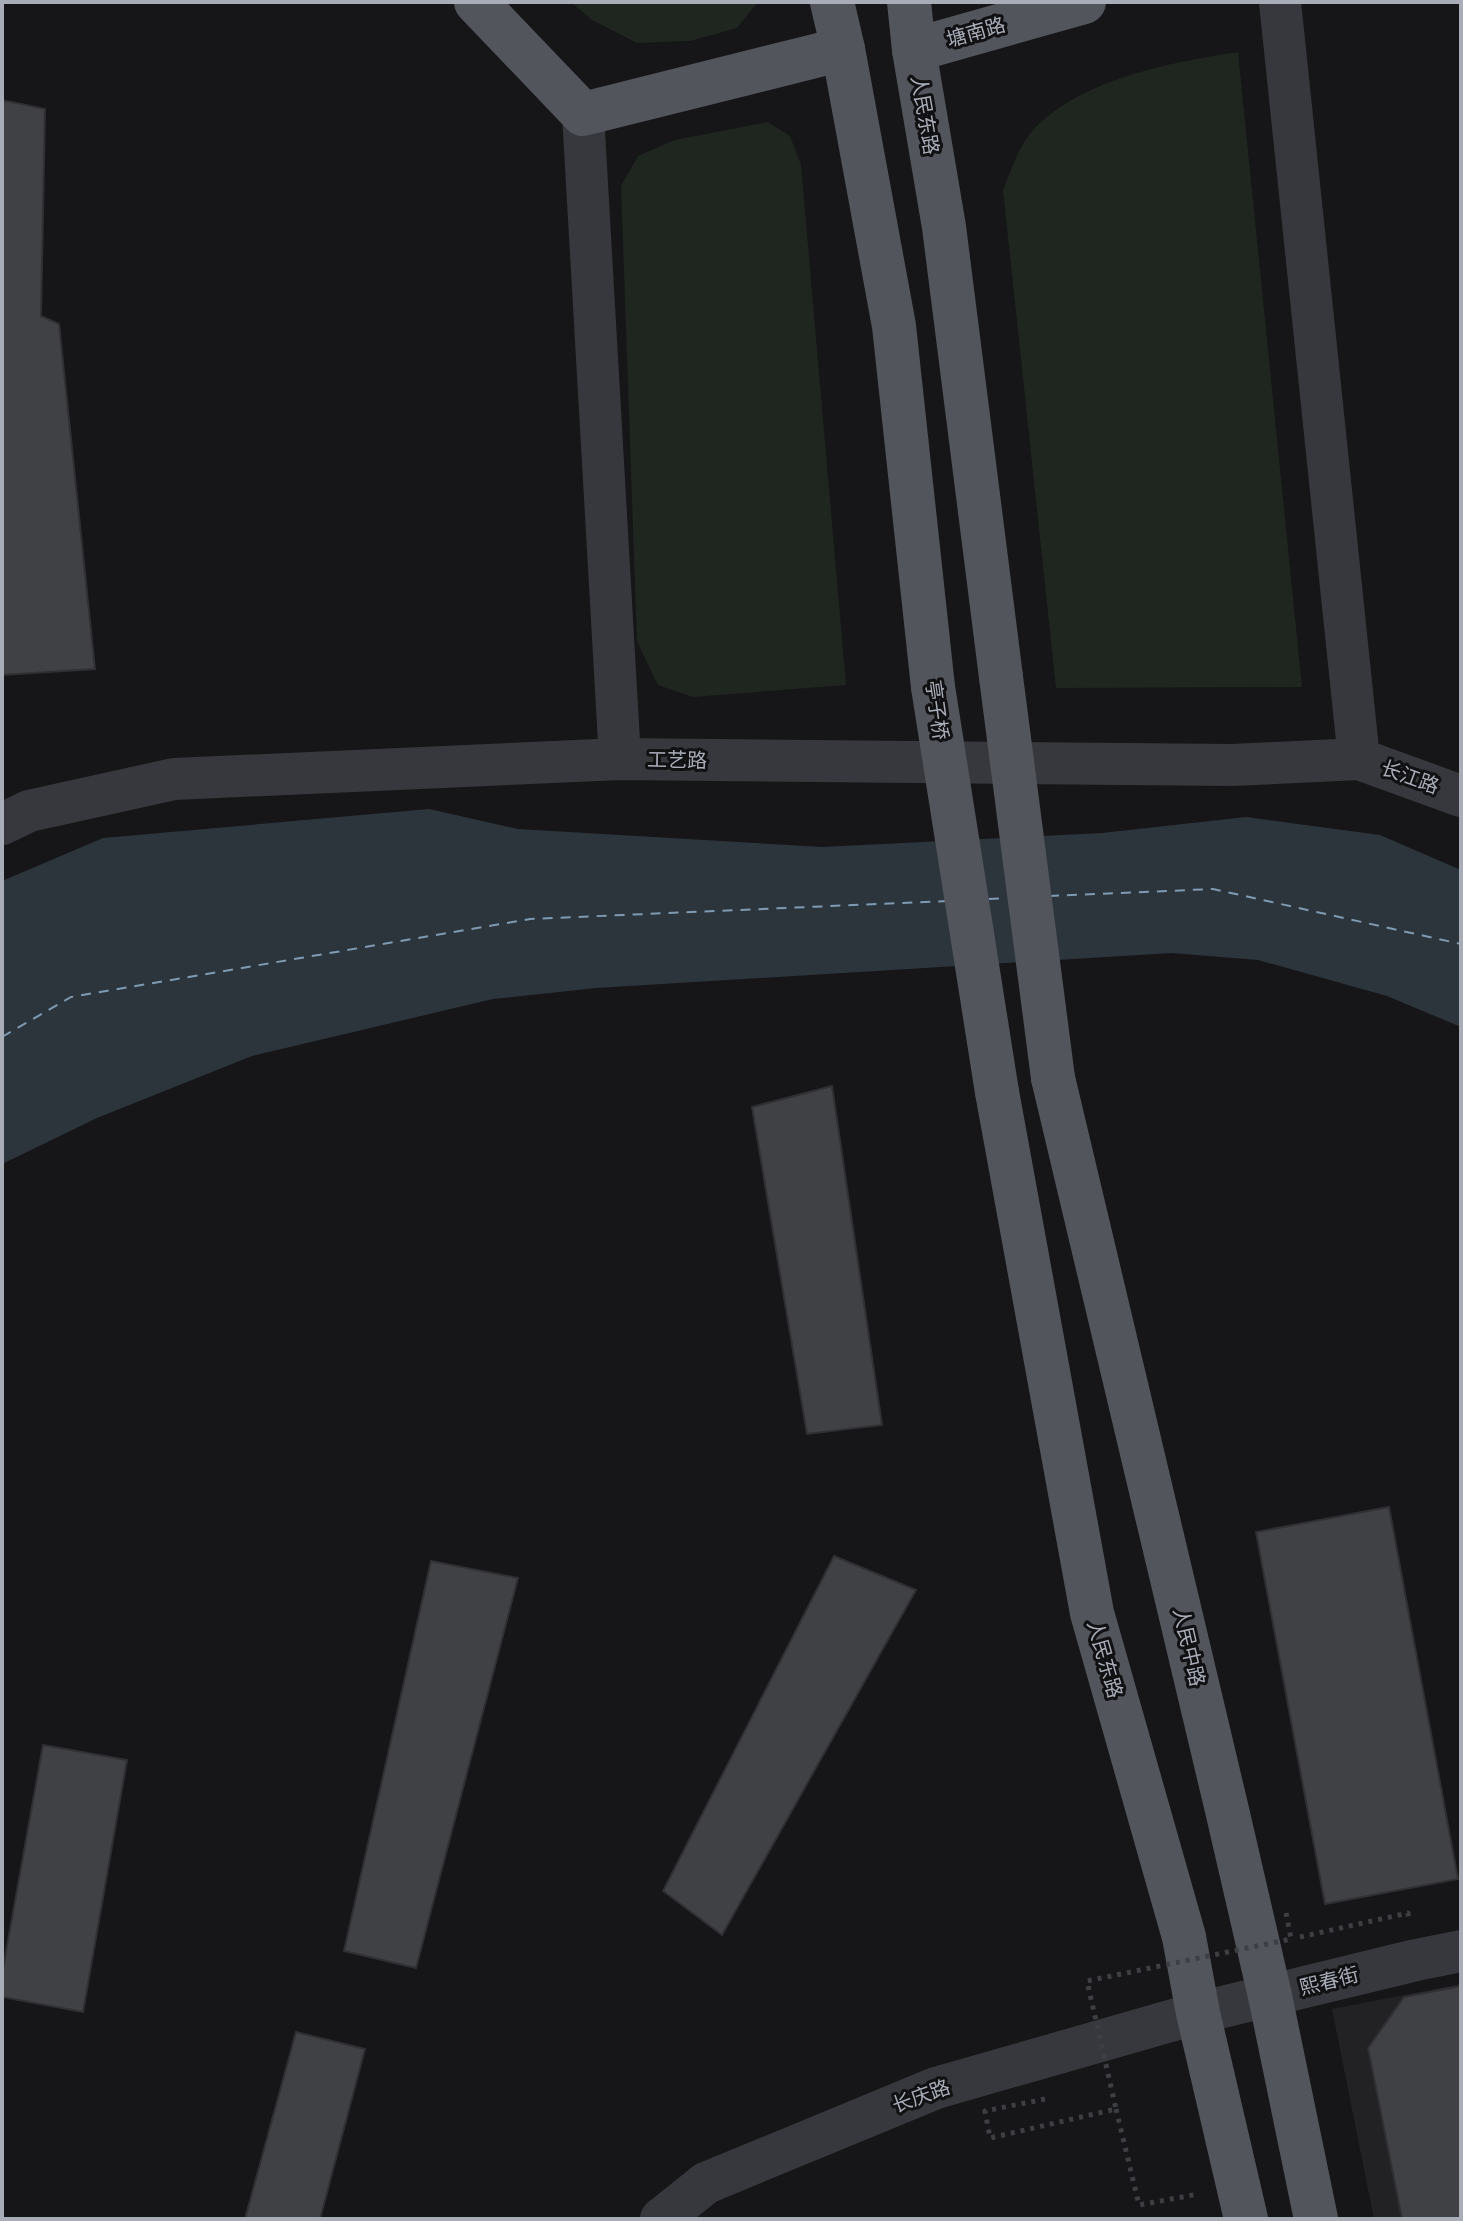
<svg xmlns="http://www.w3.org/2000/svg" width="1463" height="2221" viewBox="0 0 1463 2221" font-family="'Fira Sans','Noto Sans SC',sans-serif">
<rect width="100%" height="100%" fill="#161618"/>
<polygon fill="#222225" points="1461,1984 1461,2219 1374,2219 1332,2009"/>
<g fill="#1e261f">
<polygon points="571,2 758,2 737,28 690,41 637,43 592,20"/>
<path d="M1238 52 1302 687 1056 688 1003 190C1010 174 1018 148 1029 135 1074 80 1172 62 1238 52Z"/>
<polygon points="768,122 790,136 801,165 846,685 693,697 658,685 637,642 621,186 638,156 675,140"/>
</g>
<polygon fill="#2c353c" points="429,809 518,829 822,847 1102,833 1246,817 1380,835 1461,870 1461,1027 1387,996 1258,960 1172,953 596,988 493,999 252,1056 97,1118 2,1164 2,881 103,838"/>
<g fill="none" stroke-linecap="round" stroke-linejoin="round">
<g stroke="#7f9bb3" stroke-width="2" stroke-dasharray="10 8" stroke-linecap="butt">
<polyline points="1049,896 1213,889 1461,944"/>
<polyline points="989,899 1007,898"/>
<polyline points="2,1037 71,997 530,919 947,901"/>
</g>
</g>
<g fill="#404145" stroke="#303034" stroke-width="2">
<polygon points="2,100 45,109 41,316 59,324 95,669 2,675"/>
<polygon points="832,1086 882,1425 807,1434 752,1107"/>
<polygon points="1389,1507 1458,1879 1325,1904 1256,1532"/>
<polygon points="834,1556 916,1590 722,1935 663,1891"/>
<polygon points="431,1561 518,1578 416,1968 344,1951"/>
<polygon points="43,1745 127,1760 83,2012 2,1997 2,1974"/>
<polygon points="1461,1986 1461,2219 1402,2219 1368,2048 1404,1997"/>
<polygon points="296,2032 365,2049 320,2219 245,2219"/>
</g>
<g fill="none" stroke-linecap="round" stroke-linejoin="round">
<g stroke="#3d3f44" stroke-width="5" stroke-dasharray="4 6" stroke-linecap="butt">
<polyline points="1300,1937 1408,1913 1409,1921"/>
<polyline points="1116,2109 1139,2205 1198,2194"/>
</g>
<g stroke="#37383d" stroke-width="42">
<polyline points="1280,2 1359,759"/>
<polyline points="583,114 620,759"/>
<polyline points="2,824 29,811 174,779 620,759 1232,765 1359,759 1461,796"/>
<polyline points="661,2219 706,2183 936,2088 1198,2013 1416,1960 1461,1951"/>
</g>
<g stroke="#53555c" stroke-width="44">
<polyline points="476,2 583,114 843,49"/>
<polyline points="832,2 843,49 894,326 933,687"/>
<polyline points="909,2 914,50 944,227 1001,677"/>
<polyline points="914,50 1084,2"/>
<polyline points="1053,1078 1227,1810 1270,1996 1316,2219"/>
<polyline points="997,1092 1092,1613 1184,1937 1198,2013 1246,2219"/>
</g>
<polyline stroke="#3d3f44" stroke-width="5" stroke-dasharray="4 6" stroke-linecap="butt" points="1045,2099 985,2111 990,2138 1116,2109 1087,1981 1291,1939 1286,1913"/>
<g stroke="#53555c" stroke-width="44">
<polyline points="1001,677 1053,1078"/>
<polyline points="933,687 997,1092"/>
</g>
</g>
<g text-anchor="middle" stroke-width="6" stroke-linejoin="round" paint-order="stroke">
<g font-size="20" fill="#a8adb8" stroke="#111113">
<text transform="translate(976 32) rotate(-16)" y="7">塘南路</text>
<text transform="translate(925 115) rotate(80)" y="7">人民东路</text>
<text transform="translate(937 710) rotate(82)" y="7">亭子桥</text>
<text transform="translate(677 760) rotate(1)" y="7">工艺路</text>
<text transform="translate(1410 777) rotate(20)" y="7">长江路</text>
<text transform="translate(1189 1647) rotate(77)" y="7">人民中路</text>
<text transform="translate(1105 1659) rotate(74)" y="7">人民东路</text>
<text transform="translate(1329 1981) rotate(-14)" y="7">熙春街</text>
<text transform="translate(921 2096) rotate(-20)" y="7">长庆路</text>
</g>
</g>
<rect width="1463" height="2221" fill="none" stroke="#a8adb8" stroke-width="8"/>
</svg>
